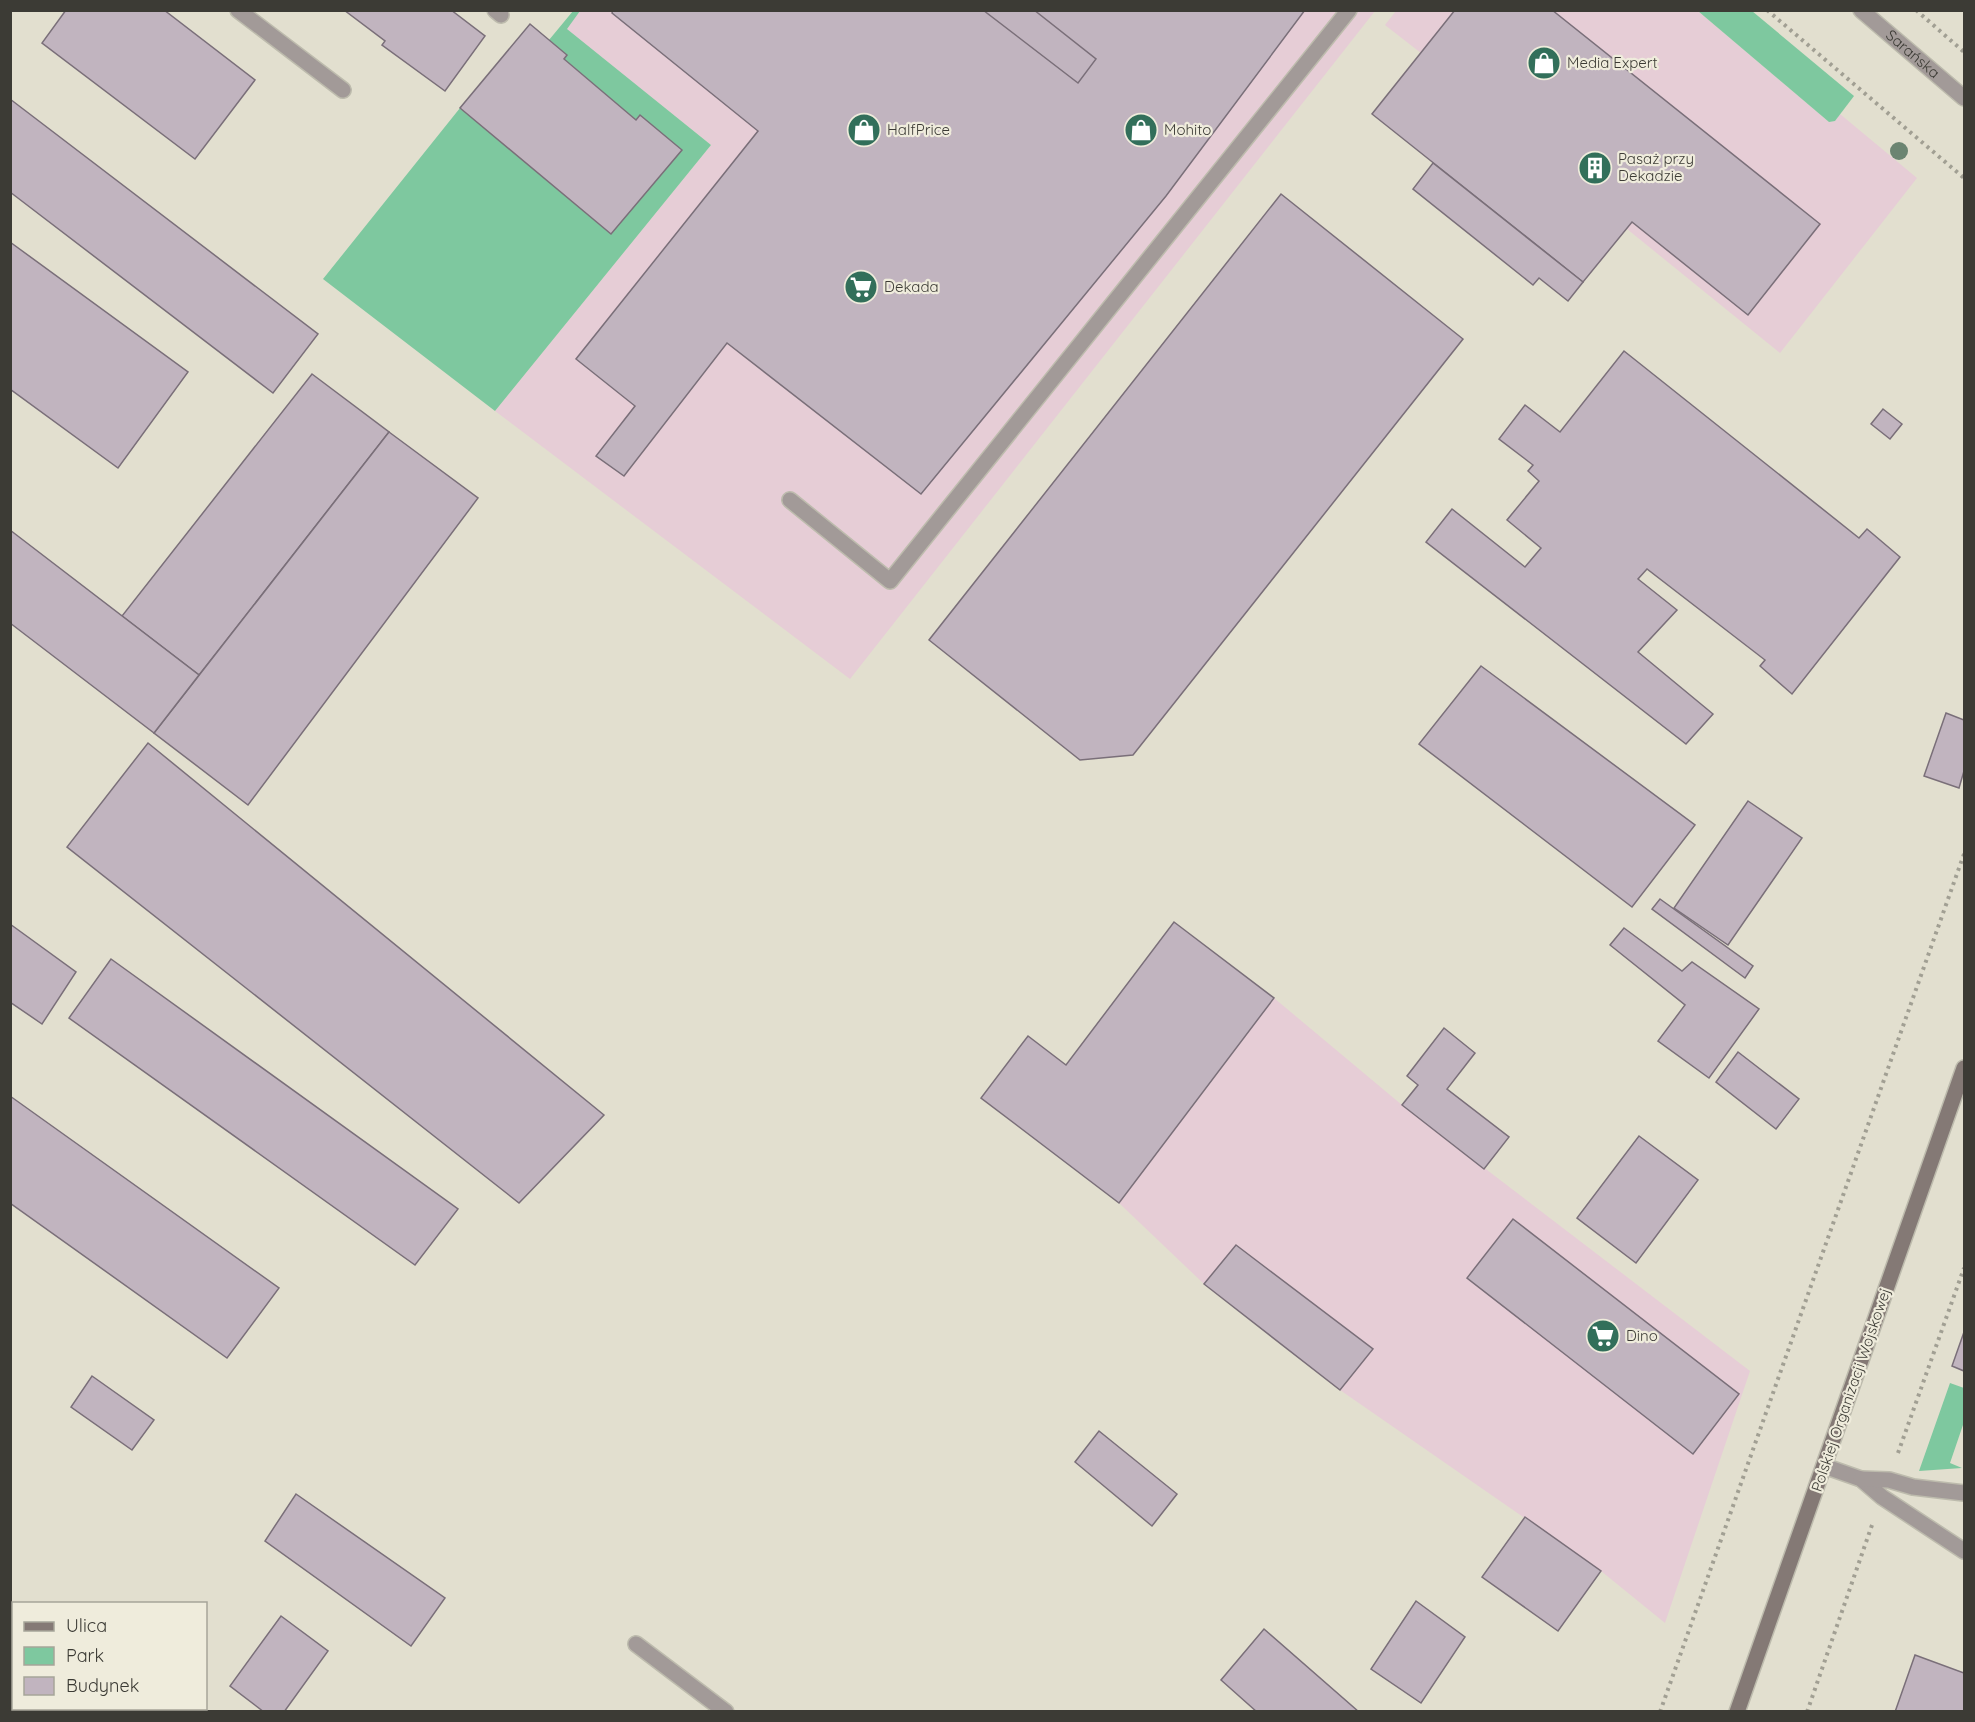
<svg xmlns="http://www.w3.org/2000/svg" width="1975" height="1722" viewBox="0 0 1975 1722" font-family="Quicksand,sans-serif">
<rect width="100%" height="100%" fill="#e2dfcf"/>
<g fill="#e6cdd6">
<polygon points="580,11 1375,11 850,679 495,411 711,145 566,29"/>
<polygon points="1396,11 1455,11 1421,53 1385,25"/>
<polygon points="1552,11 1698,11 1829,122 1835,121 1840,114 1917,178 1780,353 1627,229 1632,222 1748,314 1819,224"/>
<polygon points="1274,998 1402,1105 1750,1371 1665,1623 1601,1571 1340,1390 1204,1284 1119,1203"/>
</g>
<g fill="#7ec89f">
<polygon points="573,11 580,11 567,29 711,145 495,411 323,279 460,108 611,234 640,115 636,120 564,59 567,55 549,40"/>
<polygon points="1698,11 1752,11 1854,96 1835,121 1829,122"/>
<polygon points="1950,1383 1964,1388 1964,1422 1950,1463 1962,1468 1919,1471"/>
</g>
<g fill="#c1b4bf" stroke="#7a6f79" stroke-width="1.5">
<polygon points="66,10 164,10 255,80 195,159 42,43"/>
<polygon points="344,10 451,10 485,36 445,91 382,45 385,41"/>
<polygon points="613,10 1305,10 1166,196 921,494 727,343 624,476 596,456 635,406 576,359 758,131 612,13"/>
<polygon points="983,10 1034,10 1096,59 1078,83"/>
<polygon points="1455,10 1552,10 1820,224 1748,315 1632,222 1583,282 1372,114"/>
<polygon points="530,24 567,55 564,59 636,120 640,115 682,150 611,234 460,108"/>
<polygon points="10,99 318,334 273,393 10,192"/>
<polygon points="1433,163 1583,282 1568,301 1539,278 1533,285 1413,189"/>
<polygon points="1281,194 1463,339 1133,755 1080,760 929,640"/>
<polygon points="10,242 188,372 118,468 10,389"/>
<polygon points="1624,351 1859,538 1867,529 1900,557 1792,694 1760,666 1765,660 1647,569 1638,579 1677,610 1638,652 1713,714 1686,744 1426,542 1452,509 1525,567 1541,548 1507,520 1539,481 1528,471 1533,465 1499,439 1525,405 1560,432"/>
<polygon points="312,374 389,432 199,675 122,616"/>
<polygon points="1883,409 1902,424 1890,439 1871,424"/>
<polygon points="389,432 478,498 248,805 154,733"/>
<polygon points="10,530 199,675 154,733 10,623"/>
<polygon points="1481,666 1695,825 1632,907 1419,744"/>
<polygon points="1946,713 1964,720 1964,771 1959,788 1924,776"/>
<polygon points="148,743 604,1115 519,1203 67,847"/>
<polygon points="1748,801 1802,838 1728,945 1674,908"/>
<polygon points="1660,899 1753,966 1745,978 1652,909"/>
<polygon points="1174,922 1274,998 1119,1203 981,1098 1028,1036 1066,1065"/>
<polygon points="10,924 76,972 42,1024 10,1002"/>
<polygon points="1624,928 1682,971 1692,962 1759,1009 1709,1078 1658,1041 1685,1005 1610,945"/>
<polygon points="111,959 458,1209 415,1265 69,1018"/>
<polygon points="1444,1028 1475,1053 1447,1089 1509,1137 1484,1169 1402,1105 1418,1085 1407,1076"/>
<polygon points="1738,1052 1799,1099 1776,1129 1716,1082"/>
<polygon points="10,1096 279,1288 227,1358 10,1203"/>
<polygon points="1639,1136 1698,1180 1636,1263 1577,1218"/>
<polygon points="1513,1219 1739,1394 1693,1454 1467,1278"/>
<polygon points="1236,1245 1373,1349 1340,1390 1204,1284"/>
<polygon points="1964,1332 1964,1371 1952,1366"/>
<polygon points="92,1376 154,1420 132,1450 71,1407"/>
<polygon points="1099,1431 1177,1494 1152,1526 1075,1462"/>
<polygon points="296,1494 445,1598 411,1646 265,1541"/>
<polygon points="1525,1517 1601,1571 1558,1631 1482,1577"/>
<polygon points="1416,1601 1465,1637 1421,1703 1371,1669"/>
<polygon points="281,1616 328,1651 284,1712 264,1712 230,1686"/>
<polygon points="1264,1629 1359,1712 1257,1712 1221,1680"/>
<polygon points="1915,1655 1964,1673 1964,1712 1895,1712"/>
<polygon points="10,1688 14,1690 14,1708 38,1708 42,1712 10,1712"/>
</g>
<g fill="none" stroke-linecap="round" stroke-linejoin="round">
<g stroke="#bdbbad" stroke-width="18">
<g id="lane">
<polyline points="238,10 343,90"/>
<polyline points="495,10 501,15"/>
<polyline points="790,500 890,581 1349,10"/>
<polyline points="1824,1466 1861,1479 1882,1497 1964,1551"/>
<polyline points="1861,1479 1889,1480 1913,1487 1964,1493"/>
<polyline points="636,1644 726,1712"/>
</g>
</g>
<g stroke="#bdbbad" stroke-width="18">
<g id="street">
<path id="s1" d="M1861 10 1964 98"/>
</g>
</g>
<g stroke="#bdbbad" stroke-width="18">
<polyline id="secondary" points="1737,1712 1964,1068"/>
</g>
<g stroke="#a19f93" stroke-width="4" stroke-dasharray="3 4.5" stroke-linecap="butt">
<polyline points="1767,10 1964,178"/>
<polyline points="1916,10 1964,52"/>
<polyline points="1898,1453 1964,1268"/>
<polyline points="1660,1712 1964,854"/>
<polyline points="1807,1712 1872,1525"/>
</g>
<use href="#lane" stroke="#a29a98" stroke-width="15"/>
<use href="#street" stroke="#a29a98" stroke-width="15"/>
<use href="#secondary" stroke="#847975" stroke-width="15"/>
</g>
<circle fill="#6b8471" cx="1899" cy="151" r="9"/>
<defs>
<g id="shop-disc" transform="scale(1.725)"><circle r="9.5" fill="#326f5a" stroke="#efecdc"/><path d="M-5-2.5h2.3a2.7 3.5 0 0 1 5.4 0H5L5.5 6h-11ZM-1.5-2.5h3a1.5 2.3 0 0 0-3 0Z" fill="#fff"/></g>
<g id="building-disc" transform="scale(1.725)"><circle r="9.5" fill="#326f5a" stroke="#efecdc"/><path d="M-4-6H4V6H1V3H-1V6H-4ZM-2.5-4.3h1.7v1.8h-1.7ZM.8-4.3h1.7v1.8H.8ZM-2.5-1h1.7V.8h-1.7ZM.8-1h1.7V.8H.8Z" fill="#fff"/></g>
<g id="supermarket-disc" transform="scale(1.725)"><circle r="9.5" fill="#326f5a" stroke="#efecdc"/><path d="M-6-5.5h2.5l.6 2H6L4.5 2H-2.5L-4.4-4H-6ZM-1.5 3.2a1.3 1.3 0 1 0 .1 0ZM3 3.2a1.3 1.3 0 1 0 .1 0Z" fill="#fff"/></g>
</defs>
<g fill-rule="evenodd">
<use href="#shop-disc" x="1544" y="63"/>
<use href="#shop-disc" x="864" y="130"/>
<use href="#shop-disc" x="1141" y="130"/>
<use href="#building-disc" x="1595" y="168"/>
<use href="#supermarket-disc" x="861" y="287"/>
<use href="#supermarket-disc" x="1603" y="1336"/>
</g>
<g text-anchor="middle" stroke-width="4.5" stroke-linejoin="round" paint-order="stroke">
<g font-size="15" fill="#3c3b35" stroke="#efecdc">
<text dy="5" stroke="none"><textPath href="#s1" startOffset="68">Sarańska</textPath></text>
<text transform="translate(1851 1390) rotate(-71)" y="5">Polskiej Organizacji Wojskowej</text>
</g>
<g font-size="15" fill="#3c3b35" stroke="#efecdc" text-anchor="start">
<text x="1567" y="68">Media Expert</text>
<text x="887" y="135">HalfPrice</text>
<text x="1164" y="135">Mohito</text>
<text x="1618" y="164">Pasaż przy<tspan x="1618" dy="17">Dekadzie</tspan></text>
<text x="884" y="292">Dekada</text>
<text x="1626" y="1341">Dino</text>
</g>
</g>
<rect width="1975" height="1722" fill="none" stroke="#3c3b35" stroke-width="24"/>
<rect x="12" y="1602" width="195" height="108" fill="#efecdc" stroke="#a7a599" stroke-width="1.5"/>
<rect x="24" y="1622" width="30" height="9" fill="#847975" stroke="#a7a599" stroke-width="1.5"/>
<text x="66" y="1632" font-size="18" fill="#3c3b35">Ulica</text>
<rect x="24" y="1647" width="30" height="18" fill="#7ec89f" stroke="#a7a599" stroke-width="1.5"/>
<text x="66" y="1662" font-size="18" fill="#3c3b35">Park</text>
<rect x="24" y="1677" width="30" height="18" fill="#c1b4bf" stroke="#a7a599" stroke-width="1.5"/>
<text x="66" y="1692" font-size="18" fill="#3c3b35">Budynek</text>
</svg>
